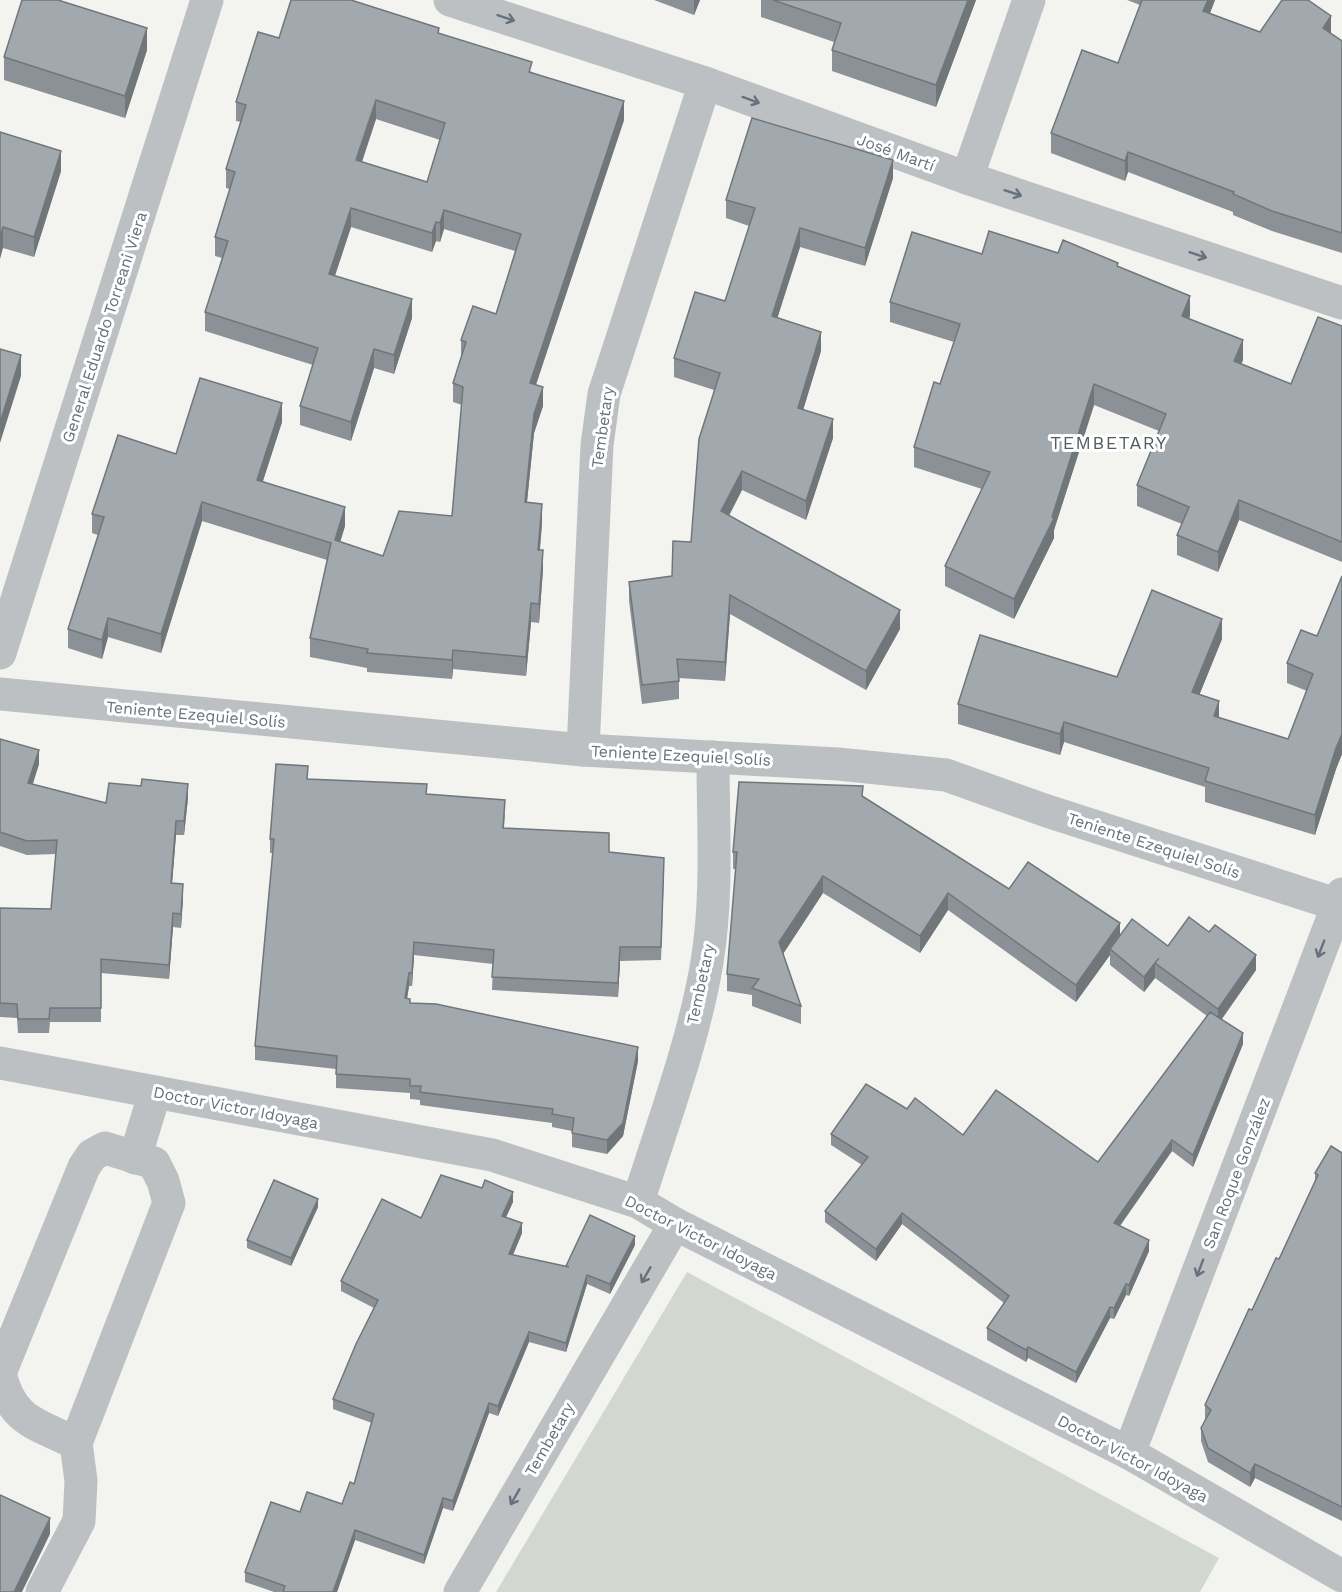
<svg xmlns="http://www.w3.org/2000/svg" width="1342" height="1592" viewBox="0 0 1342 1592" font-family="'Work Sans',sans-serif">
<rect width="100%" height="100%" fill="#f3f3f0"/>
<polygon fill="#d2d8d0" points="687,1272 1219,1558 1200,1592 496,1592"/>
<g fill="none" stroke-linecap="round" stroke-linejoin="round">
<g stroke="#bdc0c3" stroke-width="33">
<polyline points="450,0 705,83 967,178 1342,303"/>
<polyline points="967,178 1029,0"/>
<polyline points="0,653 207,0"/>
<polyline points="0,694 583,750 838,764 946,775 1044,810 1342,906"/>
<polyline points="583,750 597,445 604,394 705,83"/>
<polyline points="0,1063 492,1155 638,1202 675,1224 1129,1453 1342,1576"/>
<polyline points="135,1158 155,1092"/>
<path d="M638 1202C662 1125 694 1041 707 962 718 895 713 825 713 757"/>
<polyline points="1129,1453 1342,894"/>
<path d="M42 1592 79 1521 81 1481 76 1443 169 1203 163 1181 154 1163 105 1148 92 1155 84 1167 0 1373C11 1421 36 1424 76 1443"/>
<polyline points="460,1592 675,1224"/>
</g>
</g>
<g fill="#8b9196" fill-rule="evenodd">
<polygon points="654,0 700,0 694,15"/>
<polygon points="761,0 976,0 936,107 832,71 832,50 834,42 761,17"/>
<polygon points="1127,0 1215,0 1210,13 1260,32 1331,34 1342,41 1342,253 1272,231 1233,215 1233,212 1128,172 1125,181 1051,153 1051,133 1118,63 1140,5"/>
<path d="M439 34 532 72 624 120 536 385 543 406 534 433 527 502 542 523 540 550 543 569 539 623 531 622 526 676 453 669 452 679 367 672V668L310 657V638L327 560 202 521 161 653 108 637 102 659 68 648V629L98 535 92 533V514L176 454 282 422 263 481 345 526 340 542 383 556 452 516 462 405 453 402V383L461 359V340L496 314 515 251 444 229 440 242 436 241 432 252 351 227 335 276 412 318 394 374 374 368 351 441 300 425V406L313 365 205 331V312L222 258 215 256V237L230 189 226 188V169L241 122 236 121V102L279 38ZM376 119 440 140 427 182 362 162Z"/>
<polygon points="147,50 125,118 4,80 4,57"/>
<polygon points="0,132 61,171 34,257 3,248"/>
<polygon points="893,178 865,266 800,247 777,318 821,351 803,410 833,438 806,520 742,490 729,516 900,629 866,690 730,614 725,681 679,678 679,699 642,704 629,601 629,582 672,576 691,542 714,390 674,377 674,358 725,301 749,226 726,218 726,200"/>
<polygon points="1058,253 1118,267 1190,316 1189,318 1243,360 1241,364 1291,384 1342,326 1342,562 1239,520 1218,572 1177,555 1177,535 1182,524 1137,506 1137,485 1159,431 1094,405 1054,530 1054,538 1014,619 945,586 945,566 982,489 914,467 914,447 940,384 954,342 890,322 890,302 982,254"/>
<polygon points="1342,576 1342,754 1336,769 1315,835 1205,802 1205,787 1064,742 1060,755 958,724 958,704 1117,677 1222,639 1199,695 1219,718 1288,739 1307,691 1287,683 1287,663 1317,636"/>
<polygon points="0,739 39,764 33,784 106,803 188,798 184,835 176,835 172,883 183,898 181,928 173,927 169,979 101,973 101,1022 50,1022 49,1033 18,1033 17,1018 0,1017 0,908 51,909 56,854 27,855 0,846"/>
<polygon points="308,779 427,794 505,814 504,828 609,852 664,871 661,960 620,961 618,997 492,990 493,964 414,955 412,986 409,986 407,998 410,1003 638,1061 623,1136 607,1154 572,1147 572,1131 552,1127 552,1123 420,1105 420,1100 410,1099 410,1093 336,1088 336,1069 255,1060 255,1046 273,853 270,853 270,839"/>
<polygon points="863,797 1009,889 1120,936 1168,946 1256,970 1222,1019 1243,1044 1193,1167 1172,1151 1120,1226 1149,1251 1129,1296 1126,1295 1114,1319 1110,1318 1076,1383 1028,1358 1026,1362 987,1340 987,1328 1004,1303 902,1224 876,1261 825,1222 825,1211 862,1165 831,1145 831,1134 907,1109 963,1135 1098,1162 1207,1016 1155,978 1144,992 1110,965 1110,955 1076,1002 948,910 920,953 823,893 783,954 801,1006 801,1024 752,1006 752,995 727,991 727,974 736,869 733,869 733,852"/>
<polygon points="1342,1153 1342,1521 1255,1478 1250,1487 1208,1462 1201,1441 1201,1428 1205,1419 1205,1405 1279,1259 1315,1182 1315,1173"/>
<polygon points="513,1202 506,1217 522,1233 513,1255 566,1267 635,1245 610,1294 587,1284 566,1352 529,1342 498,1416 489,1413 453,1511 443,1508 424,1564 355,1540 337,1592 274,1592 245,1582 245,1572 300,1512 342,1504 354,1484 372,1423 333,1409 333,1399 374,1308 341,1291 341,1281 421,1218"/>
<polygon points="318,1207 291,1266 247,1248 247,1240"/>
</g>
<g fill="#71767a">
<polygon points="694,0 700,0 694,15"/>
<polygon points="968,0 976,0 936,107 936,85"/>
<polygon points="1208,0 1215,0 1203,31 1203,11"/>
<polygon points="1331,16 1331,36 1323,28"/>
<polygon points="147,28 147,50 125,118 125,96"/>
<polygon points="376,100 376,119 356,179 356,160"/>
<polygon points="624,101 624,120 530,402 530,383"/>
<polygon points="61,151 61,171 34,257 34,237"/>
<polygon points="1128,152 1128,172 1125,181 1125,161"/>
<polygon points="893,160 893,178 865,266 865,248"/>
<polygon points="351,208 351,227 329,293 329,274"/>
<polygon points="444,210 444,229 440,242 440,223"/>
<polygon points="436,222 436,241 432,252 432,233"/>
<polygon points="3,227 3,248 0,259 0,238"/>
<polygon points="800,228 800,247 772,335 772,316"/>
<polygon points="1190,296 1190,316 1182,336 1182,316"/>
<polygon points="412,299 412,318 394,374 394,355"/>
<polygon points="821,332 821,351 798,427 798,408"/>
<polygon points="1243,340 1243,360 1234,381 1234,361"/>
<polygon points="374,349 374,368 351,441 351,422"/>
<polygon points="21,355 21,376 0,443 0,423"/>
<polygon points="1094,384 1094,405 1054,530 1054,538 1014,619 1014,599 1052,517"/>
<polygon points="543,387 543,406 534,433 525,521 525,502 534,414"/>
<polygon points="282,403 282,422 257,499 257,480"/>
<polygon points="833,419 833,438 806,520 806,501"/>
<polygon points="742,471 742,490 721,530 721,511"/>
<polygon points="1239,500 1239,520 1218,572 1218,552"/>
<polygon points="202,502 202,521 161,653 161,634"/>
<polygon points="542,504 542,523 538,568 538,550"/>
<polygon points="345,507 345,526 335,559 335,540"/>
<polygon points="543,550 543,569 539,623 539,604"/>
<polygon points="730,595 730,614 725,681 725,662"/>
<polygon points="531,603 531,622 526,676 526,657"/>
<polygon points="900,610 900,629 866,690 866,671"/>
<polygon points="108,618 108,637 102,659 102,640"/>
<polygon points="1222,619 1222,639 1192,713 1192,692"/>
<polygon points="453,650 453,669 452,679 452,660"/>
<polygon points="1219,701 1219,721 1214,716"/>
<polygon points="1064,722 1064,742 1060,755 1060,734"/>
<polygon points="1342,734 1342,754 1336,769 1315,835 1315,815 1336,748"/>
<polygon points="39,750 39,764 28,797 28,783"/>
<polygon points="188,784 188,798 184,835 184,821"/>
<polygon points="176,821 176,835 171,897 171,883"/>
<polygon points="823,876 823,893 779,960 779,942"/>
<polygon points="183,884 183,898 181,928 181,914"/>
<polygon points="948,893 948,910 920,953 920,936"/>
<polygon points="173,913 173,927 169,979 169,965"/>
<polygon points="1120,923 1120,941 1110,949 1110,955 1076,1002 1076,985"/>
<polygon points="414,942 414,955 412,986 412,973"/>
<polygon points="620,947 620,961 618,997 618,983"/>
<polygon points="1256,955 1256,970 1218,1024 1218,1009"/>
<polygon points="1155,963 1155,978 1144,992 1144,977"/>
<polygon points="409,973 409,986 405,1012 405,998"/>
<polygon points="1243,1033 1243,1044 1193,1167 1193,1155"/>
<polygon points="638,1047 638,1061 623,1136 607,1154 607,1140"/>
<polygon points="1172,1140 1172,1151 1114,1234 1114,1223"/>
<polygon points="513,1192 513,1202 502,1226 502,1216"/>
<polygon points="318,1199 318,1207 291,1266 291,1258"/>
<polygon points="902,1213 902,1224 876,1261 876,1249"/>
<polygon points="522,1223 522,1233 509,1264 509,1254"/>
<polygon points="635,1236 635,1245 610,1294 610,1284"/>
<polygon points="1149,1240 1149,1251 1129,1296 1129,1285"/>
<polygon points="587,1275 587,1284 566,1352 566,1343"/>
<polygon points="1126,1284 1126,1295 1114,1319 1114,1308"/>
<polygon points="1110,1307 1110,1318 1076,1383 1076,1372"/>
<polygon points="529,1332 529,1342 498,1416 498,1406"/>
<polygon points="1028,1347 1028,1358 1026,1362 1026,1350"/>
<polygon points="489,1403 489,1413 453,1511 453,1501"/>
<polygon points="1255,1464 1255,1478 1250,1487 1250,1473"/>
<polygon points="443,1498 443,1508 424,1564 424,1555"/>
<polygon points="50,1518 50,1534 22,1592 14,1592"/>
<polygon points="355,1530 355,1540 337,1592 333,1592"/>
</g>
<g fill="#a2a9ae" stroke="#71767a" stroke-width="1.5" fill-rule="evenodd">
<polygon points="22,0 58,0 147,28 125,96 4,57"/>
<path d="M291 0H351L439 28 438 33 532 62 529 72 624 101 530 383 543 387 534 414 525 502 542 504 538 550H543L539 604 531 603 526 657 453 650 452 660 367 653 368 649 310 638 331 543 202 502 161 634 108 618 102 640 68 629 104 517 92 514 118 435 176 454 200 378 282 403 257 480 345 507 335 540 383 556 399 511 452 516 463 387 453 383 466 342 461 340 473 306 496 314 521 234 444 210 440 223 436 222 432 233 351 208 329 274 412 299 394 355 374 349 351 422 300 406 318 348 205 312 228 241 215 237 235 172 226 169 246 105 236 102 258 32 279 38ZM376 100 445 123 427 182 356 160Z"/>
<polygon points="773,0 968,0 936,85 832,50 841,23"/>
<polygon points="1142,0 1208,0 1203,11 1260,32 1282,0 1308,0 1331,16 1323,28 1342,41 1342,233 1272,211 1233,194 1234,192 1128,152 1125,161 1051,133 1082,50 1118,63"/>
<polygon points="752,118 893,160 865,248 800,228 772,316 821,332 798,408 833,419 806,501 742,471 721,511 900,610 866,671 730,595 725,662 677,659 679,681 642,685 629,582 672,576 673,541 691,542 699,439 720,373 674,358 695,292 725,301 755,208 726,200"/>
<polygon points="0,132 61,151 34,237 3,227 0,238"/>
<polygon points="989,231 1058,253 1063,240 1118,263 1117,266 1190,296 1182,316 1243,340 1234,361 1291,384 1318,317 1342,326 1342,542 1239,500 1218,552 1177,535 1189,507 1137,485 1166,414 1094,384 1052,517 1054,518 1014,599 945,566 990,472 914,447 934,382 940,384 960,324 890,302 912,232 982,254"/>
<polygon points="0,349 21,355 0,423"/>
<polygon points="1342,576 1342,734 1336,748 1315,815 1205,781 1209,768 1064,722 1060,734 958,704 980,635 1117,677 1152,590 1222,619 1192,692 1219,701 1214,716 1288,739 1313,674 1287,663 1301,630 1317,636"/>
<polygon points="0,739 39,750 28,783 106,803 109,783 141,786 142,779 188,784 184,821 176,821 171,883 183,884 181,914 173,913 169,965 101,959 101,1008 50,1008 49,1019 18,1019 17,1004 0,1003 0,908 51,909 57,840 27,841 0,832"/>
<polygon points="276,764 308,766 307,779 427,784 426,794 505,800 503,828 609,833 609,852 664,858 661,947 620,947 618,983 492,977 494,950 414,942 412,973 409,973 405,998 410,999 410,1003 436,1004 638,1047 623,1123 607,1140 572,1133 574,1118 552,1114 553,1109 420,1092 421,1086 410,1086 410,1079 336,1074 337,1056 255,1046 274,839 270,839"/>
<polygon points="739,782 863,786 862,796 1009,889 1028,862 1120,923 1076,985 948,893 920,936 823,876 779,942 801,1006 752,988 759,979 727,974 737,852 733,852"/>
<polygon points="1189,917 1209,932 1215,925 1256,955 1218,1009 1155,963 1159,958 1144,977 1110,949 1132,919 1168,946"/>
<polygon points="1210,1012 1243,1033 1193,1155 1172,1140 1114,1223 1149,1240 1129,1285 1126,1284 1114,1308 1110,1307 1076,1372 1028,1347 1026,1350 987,1328 1009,1296 902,1213 876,1249 825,1211 868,1157 831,1134 866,1084 907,1109 915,1098 963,1135 996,1090 1098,1162"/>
<polygon points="1331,1146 1342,1153 1342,1507 1255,1464 1250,1473 1208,1448 1201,1428 1211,1410 1205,1405 1249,1309 1252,1310 1276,1258 1279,1259 1318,1175 1315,1173"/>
<polygon points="441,1175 482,1188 485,1180 513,1192 502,1216 522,1223 509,1254 569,1267 566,1266 590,1215 635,1236 610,1284 587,1275 566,1343 529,1332 498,1406 489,1403 453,1501 443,1498 424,1555 355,1530 333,1592 283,1592 285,1586 245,1572 271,1502 300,1512 307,1492 342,1504 350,1482 354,1484 374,1414 333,1399 356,1344 378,1300 341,1281 382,1199 421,1218"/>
<polygon points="274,1180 318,1199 291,1258 247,1240"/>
<polygon points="0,1495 50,1518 14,1592 0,1592"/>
</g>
<defs><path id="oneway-shaft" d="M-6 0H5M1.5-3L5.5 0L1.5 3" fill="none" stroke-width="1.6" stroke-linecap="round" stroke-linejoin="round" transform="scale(1.5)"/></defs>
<g stroke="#66717d">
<use href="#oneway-shaft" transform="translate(506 18) rotate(18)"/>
<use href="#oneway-shaft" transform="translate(751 100) rotate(20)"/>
<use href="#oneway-shaft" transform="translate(1013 193) rotate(18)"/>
<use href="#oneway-shaft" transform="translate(1198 255) rotate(18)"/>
<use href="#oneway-shaft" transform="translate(1321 949) rotate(111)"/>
<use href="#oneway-shaft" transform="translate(1200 1268) rotate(111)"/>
<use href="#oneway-shaft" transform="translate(646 1275) rotate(120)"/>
<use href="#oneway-shaft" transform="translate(515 1497) rotate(120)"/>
</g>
<g text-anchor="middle" stroke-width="6" stroke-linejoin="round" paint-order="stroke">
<g font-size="16" fill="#66717d" stroke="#fff">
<text transform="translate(896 152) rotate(20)" y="6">José Martí</text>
<text transform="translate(104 327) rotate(-72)" y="6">General Eduardo Torreani Viera</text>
<text transform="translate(602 427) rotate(-82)" y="6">Tembetary</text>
<text transform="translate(196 714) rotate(5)" y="6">Teniente Ezequiel Solís</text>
<text transform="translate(681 755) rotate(3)" y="6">Teniente Ezequiel Solís</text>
<text transform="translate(1154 845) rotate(18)" y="6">Teniente Ezequiel Solís</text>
<text transform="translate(700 984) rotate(-78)" y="6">Tembetary</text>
<text transform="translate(236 1107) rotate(11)" y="6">Doctor Victor Idoyaga</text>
<text transform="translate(1236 1173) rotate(-69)" y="6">San Roque González</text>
<text transform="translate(701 1237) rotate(27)" y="6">Doctor Victor Idoyaga</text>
<text transform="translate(549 1439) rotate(-60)" y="6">Tembetary</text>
<text transform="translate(1133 1458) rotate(28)" y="6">Doctor Victor Idoyaga</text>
</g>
<g font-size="18" letter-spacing="1.5" fill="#535b63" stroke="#fff">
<text x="1109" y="449">TEMBETARY</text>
</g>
</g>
</svg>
